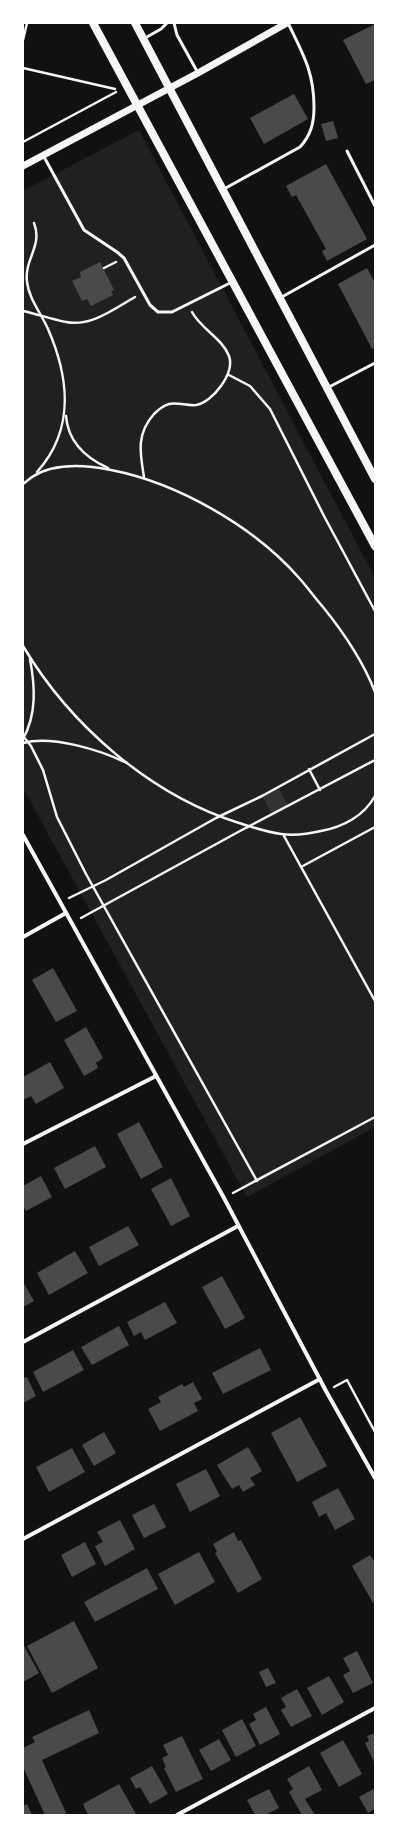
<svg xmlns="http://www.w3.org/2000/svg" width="398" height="1838" viewBox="0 0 398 1838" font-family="'Asap Condensed',sans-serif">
<rect width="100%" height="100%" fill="#111"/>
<polygon fill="#202020" points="139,130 375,578 375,1127 247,1197 23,788 23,191"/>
<polygon fill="#333" points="278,787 288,805 272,814 262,796"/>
<g fill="#4a4a4a">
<polygon points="375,24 375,80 366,84 343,40"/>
<polygon points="294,94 308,119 264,144 250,118"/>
<polygon points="333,121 338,138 326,141 321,124"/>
<polygon points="326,164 367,239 327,261 322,251 326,249 296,195 292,197 286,186"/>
<polygon points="100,262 114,290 111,291 113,295 91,306 87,299 82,301 72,281 81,277 80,272"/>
<polygon points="367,268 375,283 375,348 372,349 338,284"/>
<polygon points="53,968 77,1011 56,1022 32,980"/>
<polygon points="86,1027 103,1058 96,1063 98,1068 84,1076 64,1040"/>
<polygon points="50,1062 64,1088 36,1104 31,1096 23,1100 23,1077"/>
<polygon points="139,1122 163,1167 141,1179 117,1134"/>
<polygon points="95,1146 106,1167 65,1189 54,1168"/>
<polygon points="41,1176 52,1197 26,1211 23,1206 23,1186"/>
<polygon points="171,1178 190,1216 171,1226 151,1189"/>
<polygon points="128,1226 139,1245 99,1266 89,1247"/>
<polygon points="75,1251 88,1273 49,1295 37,1273"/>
<polygon points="222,1276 245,1318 225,1329 202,1287"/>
<polygon points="23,1282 34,1301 23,1307"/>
<polygon points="165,1302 177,1323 145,1340 141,1332 134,1336 127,1322"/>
<polygon points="119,1326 129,1345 92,1365 81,1347"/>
<polygon points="260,1348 271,1370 223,1394 212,1373"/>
<polygon points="73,1350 84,1370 43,1392 33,1372"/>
<polygon points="27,1377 36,1396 23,1403 23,1378"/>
<polygon points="193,1382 202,1399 194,1403 198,1411 160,1431 148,1409 161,1402 158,1397 182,1384 184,1387"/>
<polygon points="300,1417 327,1466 297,1482 271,1433"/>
<polygon points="104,1432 116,1453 94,1466 82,1445"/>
<polygon points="248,1447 262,1471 250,1478 255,1485 243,1492 239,1485 232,1489 217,1465"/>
<polygon points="72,1448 85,1472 49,1492 36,1467"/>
<polygon points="206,1469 220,1496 190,1512 176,1484"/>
<polygon points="338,1488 355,1519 335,1530 326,1513 319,1517 312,1502"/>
<polygon points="154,1504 166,1527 144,1538 132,1515"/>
<polygon points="120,1520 135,1549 105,1566 95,1546 103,1542 97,1532"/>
<polygon points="234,1532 238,1541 241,1540 262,1579 238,1593 215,1553 217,1552 213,1544"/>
<polygon points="85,1542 96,1564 72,1577 61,1555"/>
<polygon points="199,1552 215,1582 175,1605 158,1574"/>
<polygon points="370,1555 375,1562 375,1602 373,1603 352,1566"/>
<polygon points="147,1568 158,1589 95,1622 84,1602"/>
<polygon points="74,1621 98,1668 52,1693 27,1646"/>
<polygon points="23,1644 39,1673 23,1682"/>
<polygon points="357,1651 373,1683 353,1693 343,1675 350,1671 343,1658"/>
<polygon points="268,1668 276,1683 266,1687 259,1672"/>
<polygon points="329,1676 344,1702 322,1715 307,1688"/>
<polygon points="297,1689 312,1716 291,1727 281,1710 286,1707 281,1698"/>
<polygon points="266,1707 280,1734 260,1745 249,1724 256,1720 253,1714"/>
<polygon points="89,1710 99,1733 42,1760 67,1815 45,1815 23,1767 23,1748 35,1742 32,1737"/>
<polygon points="242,1719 256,1746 236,1757 222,1730"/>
<polygon points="375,1733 375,1764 365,1743 369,1741 367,1736"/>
<polygon points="182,1736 203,1779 176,1792 164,1768 166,1767 162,1758 168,1755 163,1745"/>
<polygon points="219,1739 231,1760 211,1771 199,1750"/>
<polygon points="343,1740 362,1774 339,1787 320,1753"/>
<polygon points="152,1766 168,1794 150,1804 140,1787 136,1789 130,1778"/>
<polygon points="309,1766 322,1790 305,1799 315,1815 302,1815 289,1792 293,1789 287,1779"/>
<polygon points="119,1784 136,1814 88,1815 83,1804"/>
<polygon points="375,1788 375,1809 368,1813 359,1797"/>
<polygon points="269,1789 279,1808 265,1815 255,1815 247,1800"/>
<polygon points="27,1804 32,1815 23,1815 23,1806"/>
</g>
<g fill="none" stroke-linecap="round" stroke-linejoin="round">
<g stroke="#f5f5f5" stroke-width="2.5">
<polyline points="23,40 27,23"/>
<polyline points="23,68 115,89"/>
<polyline points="23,142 116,92"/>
<path d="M34 223C43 246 24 259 27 282 29 299 41 313 48 329 69 377 75 430 37 472"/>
<polyline points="104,268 116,262"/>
<path d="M23 311C37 314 51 319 66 322 91 327 114 309 135 297"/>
<polyline points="229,375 250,386 270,409 324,516 375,611"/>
<path d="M66 416C68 442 86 458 108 468"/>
<path d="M32 477C55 462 86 465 111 470 178 483 255 527 300 579 308 588 315 598 323 607 344 633 363 661 375 692"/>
<path d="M144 477C140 453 136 434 154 414 158 410 162 406 169 404 178 402 187 406 196 405 213 402 235 373 229 356 222 338 201 329 192 312"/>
<polyline points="23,484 32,477"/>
<path d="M23 646C70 725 150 795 239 823 271 833 287 839 321 831 343 827 364 816 375 796"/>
<polyline points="23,736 31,746 43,770 57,817 86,874 257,1181"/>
<path d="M23 739C37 714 35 686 30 659"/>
<path d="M23 743C52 735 100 750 127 763"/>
<polyline points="309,769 320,790"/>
<polyline points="284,836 375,1001"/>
<polyline points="301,867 375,827"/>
<polyline points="69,898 106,880 216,818 262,796 375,734"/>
<polyline points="81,918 240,831 375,760"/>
<polyline points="233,1193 375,1117"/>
<polyline points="334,1387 347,1380 375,1432"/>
</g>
<g stroke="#f5f5f5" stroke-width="3">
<polyline points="174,23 177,35 198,73"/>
<polyline points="145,38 161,29 167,23"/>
<polyline points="347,151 375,206"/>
<polyline points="43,155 84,230 117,252 124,258 150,305 158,312 172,312 232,282"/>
<path d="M224 189 300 147C311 135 314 123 314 107 314 72 303 54 288 23"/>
<polyline points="280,298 375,245"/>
<polyline points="329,387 375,363"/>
</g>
<g stroke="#f5f5f5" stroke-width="4">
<polyline points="23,835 224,1198 326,1391 375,1478"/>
<polyline points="23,937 66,913"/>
<polyline points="23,1144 156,1076"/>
<polyline points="23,1342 238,1226"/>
<polyline points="23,1539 320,1379"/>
<polyline points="177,1815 375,1708"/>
</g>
<polyline stroke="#f5f5f5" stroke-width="7" points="23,166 198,73 287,23"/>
<g stroke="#f5f5f5" stroke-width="8">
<polyline points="93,23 375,546"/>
<polyline points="135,23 375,479"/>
</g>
</g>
<rect width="398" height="1838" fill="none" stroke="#ffffff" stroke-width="48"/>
</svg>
